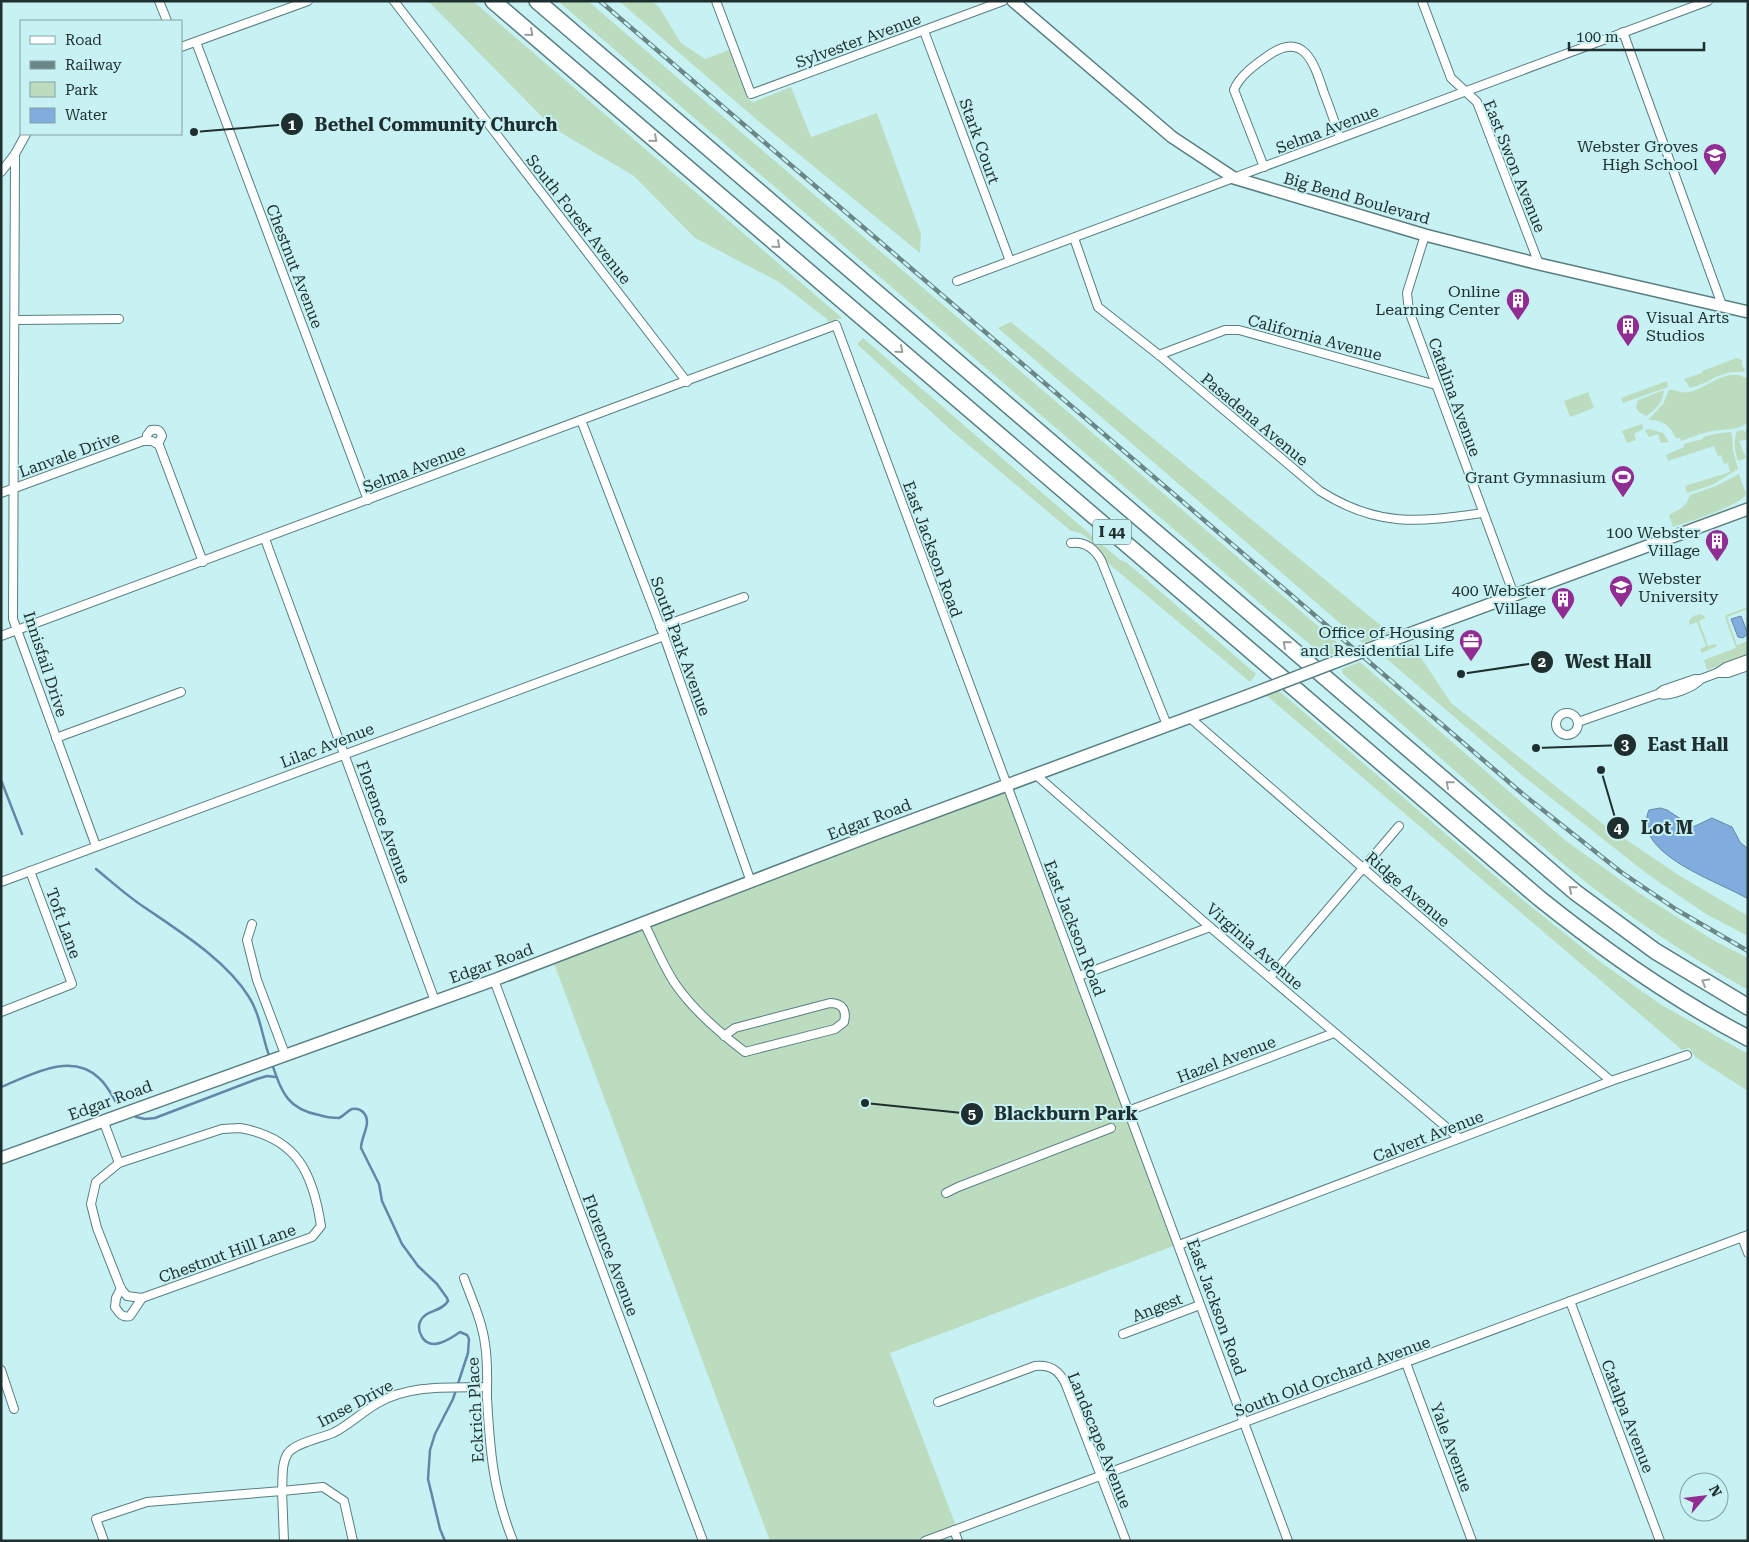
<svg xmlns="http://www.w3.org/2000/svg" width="1749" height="1542" viewBox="0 0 1749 1542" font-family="'Roboto Serif',serif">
<rect width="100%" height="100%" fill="#c7f1f2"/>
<g fill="#bcdcbf">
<polygon points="428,1 473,1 842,318 828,322 827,319 779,282 695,238 634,176 553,128"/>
<polygon points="558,1 588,1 1346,650 1327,658 1268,610"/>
<polygon points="619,1 652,1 659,7 681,43 705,59 729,50 749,100 753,102 791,87 811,137 877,113 921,234 920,253 763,125"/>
<polygon points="1011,322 1390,633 1363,643 998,328"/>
<path d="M863 338 1120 560 1126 562 1256 674 1250 682 1102 558C1093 543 1088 533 1071 531L952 431 857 344Z"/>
<path d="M1737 358 1742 360V365L1745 370 1743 372C1719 370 1711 383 1690 388L1684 379 1702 373V371Z"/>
<path d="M1731 375H1739L1748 379V422C1737 432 1722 428 1708 432 1699 434 1690 438 1681 441L1680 438H1676C1670 426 1663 419 1648 420L1663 404 1669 390C1676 389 1681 394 1689 392 1704 389 1715 377 1731 375Z"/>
<polygon points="1667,381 1668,387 1623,403 1621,398"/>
<path d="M1664 390C1663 403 1656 409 1646 416L1639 412 1636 408 1638 400Z"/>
<polygon points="1588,392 1594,408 1570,417 1564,401"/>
<polygon points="1642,424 1643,429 1634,434 1636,440 1627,443 1622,431"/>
<polygon points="1650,429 1663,433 1669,442 1661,443 1658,434 1649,437 1645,430"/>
<path d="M1746 429H1748V439L1739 441 1746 458 1738 461C1735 452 1733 440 1737 431L1743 430 1744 432 1746 431Z"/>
<polygon points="1731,432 1732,435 1733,451 1738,469 1712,485 1687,493 1685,486 1730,472 1728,463 1724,464 1721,455 1718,456 1714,446 1668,461 1666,455 1684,447 1684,444 1703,439 1703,437 1720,433"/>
<path d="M1739 474 1746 494C1740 506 1688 522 1673 527L1669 515C1681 508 1685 509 1690 495L1716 486Z"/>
<polygon points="1748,607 1748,609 1727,617 1737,645 1748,641 1748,656 1707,670 1704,660 1736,648 1725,617 1726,615"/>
<polygon points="1701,614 1706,618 1699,621 1708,646 1715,644 1717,646 1702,653 1700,649 1706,646 1697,622 1689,625 1689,621 1693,616"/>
<polygon points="1412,644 1451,703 1603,824 1680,876 1748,916 1748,936 1706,914 1646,873 1522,775 1381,654"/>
<path d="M1360 662 1566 841 1639 893 1713 940 1748 958V990C1684 954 1623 913 1567 867 1491 805 1419 737 1343 674L1342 669Z"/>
<polygon points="1279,691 1524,901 1599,961 1660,1004 1748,1054 1748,1091 1695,1057 1690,1048 1682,1050 1266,695"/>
<polygon points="1005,788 1176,1245 890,1353 956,1526 915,1541 770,1541 553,961"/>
</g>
<g fill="#80addd" stroke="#6387a9">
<polygon points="1741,616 1748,634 1743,638 1738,637 1731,619"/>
<path d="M1660 808 1667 810 1693 827 1712 818 1732 827 1740 842 1748 849V899C1721 882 1630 854 1649 810Z"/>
</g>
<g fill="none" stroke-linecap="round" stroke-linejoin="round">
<g stroke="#6387a9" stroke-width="2.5">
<polyline points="1,780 22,834"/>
<path d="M96 869C112 882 127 896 144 907 179 931 226 960 249 997 261 1016 262 1038 270 1058"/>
<path d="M272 1064C282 1092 287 1109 319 1115 325 1117 332 1118 339 1118 344 1116 347 1111 352 1109 357 1108 360 1109 363 1112 373 1122 361 1136 361 1148L379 1184 382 1201 402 1244 418 1266 437 1284 447 1298 448 1301C441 1313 425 1309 420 1322 418 1327 419 1332 422 1337 431 1352 450 1339 460 1332L467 1335 469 1339 468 1353 453 1399 435 1434 430 1450 428 1479 440 1529 445 1541"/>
<path d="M1 1087C31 1075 71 1051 99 1078 107 1085 112 1095 117 1104"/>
<polyline points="136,1117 145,1119 155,1118 257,1079 267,1076 276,1077"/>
</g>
<g stroke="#587e80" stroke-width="10">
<g id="street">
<polyline points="159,1 167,21"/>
<polyline points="394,1 687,382"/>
<polyline points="716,1 751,94 1003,1"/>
<polyline points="1422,1 1451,78 1477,102 1539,264"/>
<polyline points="924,31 1010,261"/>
<polyline points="1623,32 1722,305"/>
<polyline points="196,42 368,500"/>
<polyline points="181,47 308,1"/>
<polyline points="15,154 13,619 96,846"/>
<path d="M1264 167 1234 90C1239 76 1256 64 1269 55 1305 30 1315 66 1324 93 1330 108 1335 123 1340 138"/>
<polyline points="1,172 15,154 26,134"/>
<polyline points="1425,235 1407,293 1409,311 1514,595"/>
<path d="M1074 238 1098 307 1159 355 1320 491C1378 528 1419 522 1483 513"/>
<polyline points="957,281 1708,1"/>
<polyline points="16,320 119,319"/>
<polyline points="1159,355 1225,330 1239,330 1436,385"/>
<polyline points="581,420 664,636 751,882"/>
<path d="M146 441 147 435 151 430C158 429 160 430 162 436L158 444"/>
<polyline points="1,493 143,441 152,441 159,445 203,562"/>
<polyline points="265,539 435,1001"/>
<path d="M1071 543C1085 541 1094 548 1101 560L1167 725"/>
<polyline points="660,627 744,597"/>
<polyline points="1,636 836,325 1288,1541"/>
<polyline points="1717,673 1728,673 1748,666"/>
<path d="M1658 694C1669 697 1693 688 1701 679"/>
<circle cx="1567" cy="724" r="11"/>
<polyline points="1189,717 1363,868 1611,1081"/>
<polyline points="1578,722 1658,694 1663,690 1695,679 1701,679 1717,673 1726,667 1748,659"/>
<polyline points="56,738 181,692"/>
<polyline points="1035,774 1210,927 1459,1138"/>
<polyline points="1,882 664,636"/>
<path d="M644 923C654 943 663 966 676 985 694 1011 720 1033 745 1052L835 1029 844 1022C847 1010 842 1003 830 1003L735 1028 724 1036"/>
<polyline points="252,924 247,940 257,980 285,1054"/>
<polyline points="1079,976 1210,927"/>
<polyline points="1270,977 1399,826"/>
<polyline points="494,980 703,1541"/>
<polyline points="1,1012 72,984 30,871"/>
<polyline points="1128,1111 1334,1033"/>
<polyline points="103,1120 119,1163"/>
<path d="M240 1128C297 1138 313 1173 321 1226L312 1237 142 1298 127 1296 121 1289 97 1228 91 1204 96 1182 119 1163 222 1129Z"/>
<polyline points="946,1193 958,1187 1111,1128"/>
<polyline points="1742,1237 1748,1253"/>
<polyline points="1179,1245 1611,1081 1687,1055"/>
<path d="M464 1278C472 1300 482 1321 485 1344 488 1361 487 1380 487 1398 490 1451 493 1491 513 1541"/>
<path d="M121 1288 116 1298 115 1307C119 1313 122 1318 130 1316L142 1298"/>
<polyline points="1570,1301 1660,1541"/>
<polyline points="1123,1334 1200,1305"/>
<polyline points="1406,1363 1472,1541"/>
<polyline points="1,1370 14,1409"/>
<path d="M938 1402 1035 1366C1051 1364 1060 1371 1066 1385L1126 1541"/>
<polyline points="954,1530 958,1541"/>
<path d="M104 1541 96 1519 147 1502 282 1491C283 1478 281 1464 288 1453 295 1443 321 1438 333 1433 349 1425 362 1412 378 1403 410 1384 451 1388 487 1387"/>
<polyline points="284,1541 282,1491 323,1487 344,1501 353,1541"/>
<polyline points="925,1541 1748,1235"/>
</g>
</g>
<g stroke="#587e80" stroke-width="14">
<g id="secondary">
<polyline points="1013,1 1172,137 1234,178 1425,235 1539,264 1748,312"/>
<polyline points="1390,641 1748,509"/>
<polyline points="1,1158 494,980 875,834 1247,696"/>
</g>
</g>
<g stroke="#587e80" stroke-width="18">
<g id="highway">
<path d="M493 1 1539 898C1605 951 1673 999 1748 1038"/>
<polyline points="537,1 1575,892 1655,951 1748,1007"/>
</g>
</g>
<use href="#street" stroke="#fff" stroke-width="8"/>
<use href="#secondary" stroke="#fff" stroke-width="11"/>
<use href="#highway" stroke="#fff" stroke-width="15"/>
<g stroke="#6a8687" stroke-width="4.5">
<polyline id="rail" points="600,1 1524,795 1621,872 1677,910 1748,951"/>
</g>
<use href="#rail" stroke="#c7f1f2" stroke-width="2.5" stroke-dasharray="8" stroke-linecap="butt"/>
<g stroke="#587e80" stroke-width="14" stroke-linecap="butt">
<polyline id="secondary-bridge" points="1247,696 1390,641"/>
</g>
<use href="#secondary-bridge" stroke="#fff" stroke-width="11"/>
</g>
<defs><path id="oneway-chevron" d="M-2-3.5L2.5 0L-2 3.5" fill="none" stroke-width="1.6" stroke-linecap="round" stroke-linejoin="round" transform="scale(1.25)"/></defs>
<g stroke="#9aa1a2">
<use href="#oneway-chevron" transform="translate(530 33) rotate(41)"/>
<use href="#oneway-chevron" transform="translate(654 139) rotate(41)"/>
<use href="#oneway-chevron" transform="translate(777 245) rotate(41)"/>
<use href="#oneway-chevron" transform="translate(900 350) rotate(41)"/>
<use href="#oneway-chevron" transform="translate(1286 644) rotate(-139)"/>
<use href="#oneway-chevron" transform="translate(1449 784) rotate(-139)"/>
<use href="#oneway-chevron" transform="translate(1572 889) rotate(-141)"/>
<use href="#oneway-chevron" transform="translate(1705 982) rotate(-150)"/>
</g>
<defs>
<g id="school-pin" transform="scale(1.25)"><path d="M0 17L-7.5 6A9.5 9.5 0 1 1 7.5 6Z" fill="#912c93" stroke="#c7f1f2"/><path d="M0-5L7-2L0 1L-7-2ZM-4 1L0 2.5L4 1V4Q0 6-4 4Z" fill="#fff"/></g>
<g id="building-pin" transform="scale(1.25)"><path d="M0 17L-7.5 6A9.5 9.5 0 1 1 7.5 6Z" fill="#912c93" stroke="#c7f1f2"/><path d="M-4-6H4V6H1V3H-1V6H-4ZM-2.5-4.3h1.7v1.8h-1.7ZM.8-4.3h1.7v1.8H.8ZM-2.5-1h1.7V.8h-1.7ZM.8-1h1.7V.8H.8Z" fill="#fff"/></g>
<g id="stadium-pin" transform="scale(1.25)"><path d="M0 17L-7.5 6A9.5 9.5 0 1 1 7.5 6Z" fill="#912c93" stroke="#c7f1f2"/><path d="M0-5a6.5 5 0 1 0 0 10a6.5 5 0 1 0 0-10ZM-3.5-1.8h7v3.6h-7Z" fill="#fff"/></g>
<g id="university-pin" transform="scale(1.25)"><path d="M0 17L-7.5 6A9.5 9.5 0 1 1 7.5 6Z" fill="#912c93" stroke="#c7f1f2"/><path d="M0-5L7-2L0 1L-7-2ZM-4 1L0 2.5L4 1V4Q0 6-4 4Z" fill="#fff"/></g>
<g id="office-pin" transform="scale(1.25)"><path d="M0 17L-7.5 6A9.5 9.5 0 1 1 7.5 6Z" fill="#912c93" stroke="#c7f1f2"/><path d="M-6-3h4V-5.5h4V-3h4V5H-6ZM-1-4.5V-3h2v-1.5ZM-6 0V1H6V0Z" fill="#fff"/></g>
</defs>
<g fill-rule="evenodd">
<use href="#school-pin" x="1715" y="155"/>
<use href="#building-pin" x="1518" y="300"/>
<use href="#building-pin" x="1628" y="326"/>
<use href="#stadium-pin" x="1623" y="477"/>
<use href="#building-pin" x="1717" y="541"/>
<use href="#university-pin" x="1621" y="587"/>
<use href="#building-pin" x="1563" y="599"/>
<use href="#office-pin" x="1471" y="641"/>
</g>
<g text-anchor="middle" stroke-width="4" stroke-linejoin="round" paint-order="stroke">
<rect fill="#c7f1f2" stroke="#51696a" stroke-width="1" x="1093" y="519.5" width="38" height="25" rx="4"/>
<g font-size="15" font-weight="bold" fill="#1f2f30">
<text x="1112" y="537">I 44</text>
</g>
<g font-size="16" fill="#1f2f30" stroke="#c7f1f2">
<text transform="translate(858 40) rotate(-20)" y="6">Sylvester Avenue</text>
<text transform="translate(1327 129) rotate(-21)" y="6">Selma Avenue</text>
<text transform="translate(980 141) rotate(70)" y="6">Stark Court</text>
<text transform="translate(1515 166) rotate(68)" y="6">East Swon Avenue</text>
<text transform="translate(1357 198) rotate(16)" y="6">Big Bend Boulevard</text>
<text transform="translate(579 219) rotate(52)" y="6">South Forest Avenue</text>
<text transform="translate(295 266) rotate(69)" y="6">Chestnut Avenue</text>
<text transform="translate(1315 337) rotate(15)" y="6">California Avenue</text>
<text transform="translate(1455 397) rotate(70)" y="6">Catalina Avenue</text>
<text transform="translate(1255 419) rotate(40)" y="6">Pasadena Avenue</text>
<text transform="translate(69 454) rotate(-20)" y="6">Lanvale Drive</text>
<text transform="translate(414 468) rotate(-21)" y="6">Selma Avenue</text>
<text transform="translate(933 549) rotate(70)" y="6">East Jackson Road</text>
<text transform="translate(681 646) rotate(70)" y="6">South Park Avenue</text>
<text transform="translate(46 664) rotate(72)" y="6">Innisfail Drive</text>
<text transform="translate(327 745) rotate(-21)" y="6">Lilac Avenue</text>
<text transform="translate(869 819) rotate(-21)" y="6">Edgar Road</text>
<text transform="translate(384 822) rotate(70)" y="6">Florence Avenue</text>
<text transform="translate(1408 889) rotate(41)" y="6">Ridge Avenue</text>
<text transform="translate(64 923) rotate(70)" y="6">Toft Lane</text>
<text transform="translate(1075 928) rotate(69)" y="6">East Jackson Road</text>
<text transform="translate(1255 946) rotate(41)" y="6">Virginia Avenue</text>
<text transform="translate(491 963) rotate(-20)" y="6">Edgar Road</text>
<text transform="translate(1226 1059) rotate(-21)" y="6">Hazel Avenue</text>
<text transform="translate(110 1100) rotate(-20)" y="6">Edgar Road</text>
<text transform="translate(1428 1136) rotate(-21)" y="6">Calvert Avenue</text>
<text transform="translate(227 1253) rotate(-20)" y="6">Chestnut Hill Lane</text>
<text transform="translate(611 1255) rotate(69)" y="6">Florence Avenue</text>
<text transform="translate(1157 1307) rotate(-21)" y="6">Angest</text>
<text transform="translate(1217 1307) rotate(70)" y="6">East Jackson Road</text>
<text transform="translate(1332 1376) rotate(-20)" y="6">South Old Orchard Avenue</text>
<text transform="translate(355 1403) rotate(-28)" y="6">Imse Drive</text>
<text transform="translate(475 1410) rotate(-93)" y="6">Eckrich Place</text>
<text transform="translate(1628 1416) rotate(69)" y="6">Catalpa Avenue</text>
<text transform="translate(1100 1440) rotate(68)" y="6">Landscape Avenue</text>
<text transform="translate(1452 1447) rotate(70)" y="6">Yale Avenue</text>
</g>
<g font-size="16" fill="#1f2f30" stroke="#c7f1f2" text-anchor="end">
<text x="1698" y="152">Webster Groves<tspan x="1698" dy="18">High School</tspan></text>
<text x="1500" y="297">Online<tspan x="1500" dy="18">Learning Center</tspan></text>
<text x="1646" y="323" text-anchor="start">Visual Arts<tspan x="1646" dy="18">Studios</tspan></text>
<text x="1606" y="483">Grant Gymnasium</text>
<text x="1700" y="538">100 Webster<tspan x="1700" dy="18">Village</tspan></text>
<text x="1638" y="584" text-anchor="start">Webster<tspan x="1638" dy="18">University</tspan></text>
<text x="1546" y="596">400 Webster<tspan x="1546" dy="18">Village</tspan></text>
<text x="1454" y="638">Office of Housing<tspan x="1454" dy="18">and Residential Life</tspan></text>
</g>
</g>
<path fill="none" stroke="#1f2f30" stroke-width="2" d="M194 132L292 124M1461 674L1542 662M1536 748L1625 745M1601 770L1618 828M865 1103L972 1114"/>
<g fill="#1f2f30" stroke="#c7f1f2" stroke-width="2">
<circle cx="194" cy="132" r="5"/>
<circle cx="1461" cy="674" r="5"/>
<circle cx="1536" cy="748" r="5"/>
<circle cx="1601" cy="770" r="5"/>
<circle cx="865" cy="1103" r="5"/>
<circle cx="292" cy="124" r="12"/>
<circle cx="1542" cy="662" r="12"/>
<circle cx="1625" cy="745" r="12"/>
<circle cx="1618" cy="828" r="12"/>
<circle cx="972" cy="1114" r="12"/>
</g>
<g font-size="15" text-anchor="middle" font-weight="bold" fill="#fff">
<text x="292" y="130">1</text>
<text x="1542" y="667">2</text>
<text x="1625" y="750">3</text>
<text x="1618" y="833">4</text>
<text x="972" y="1119">5</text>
</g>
<g font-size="18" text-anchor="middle" font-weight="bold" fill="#1f2f30" stroke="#c7f1f2" stroke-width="4" stroke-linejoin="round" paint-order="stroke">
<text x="436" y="131">Bethel Community Church</text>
<text x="1608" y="668">West Hall</text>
<text x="1688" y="751">East Hall</text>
<text x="1667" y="834">Lot M</text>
<text x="1066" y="1120">Blackburn Park</text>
</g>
<rect width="1749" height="1542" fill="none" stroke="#1f2f30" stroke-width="5"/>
<rect x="20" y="20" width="162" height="115" fill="#c7f1f2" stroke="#84a3a4"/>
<rect x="30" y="36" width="25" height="8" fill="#ffffff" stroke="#84a3a4"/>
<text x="65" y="45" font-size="15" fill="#1f2f30">Road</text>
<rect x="30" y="61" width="25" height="8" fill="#6a8687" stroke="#84a3a4"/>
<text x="65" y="70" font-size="15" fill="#1f2f30">Railway</text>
<rect x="30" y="82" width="25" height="15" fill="#bcdcbf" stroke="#84a3a4"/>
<text x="65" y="95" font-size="15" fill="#1f2f30">Park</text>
<rect x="30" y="108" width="25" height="15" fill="#80addd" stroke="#84a3a4"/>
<text x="65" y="120" font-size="15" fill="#1f2f30">Water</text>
<g transform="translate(1704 1497) rotate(62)"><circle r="24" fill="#c7f1f2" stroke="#84a3a4"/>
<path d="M0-4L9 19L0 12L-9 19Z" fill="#912c93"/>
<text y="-8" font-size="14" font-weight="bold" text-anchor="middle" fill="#1f2f30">N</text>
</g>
<path d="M1569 42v8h135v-8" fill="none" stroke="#1f2f30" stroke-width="2.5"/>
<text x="1576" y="42" font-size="15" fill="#1f2f30" stroke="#c7f1f2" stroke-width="4" paint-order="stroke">100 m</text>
</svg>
